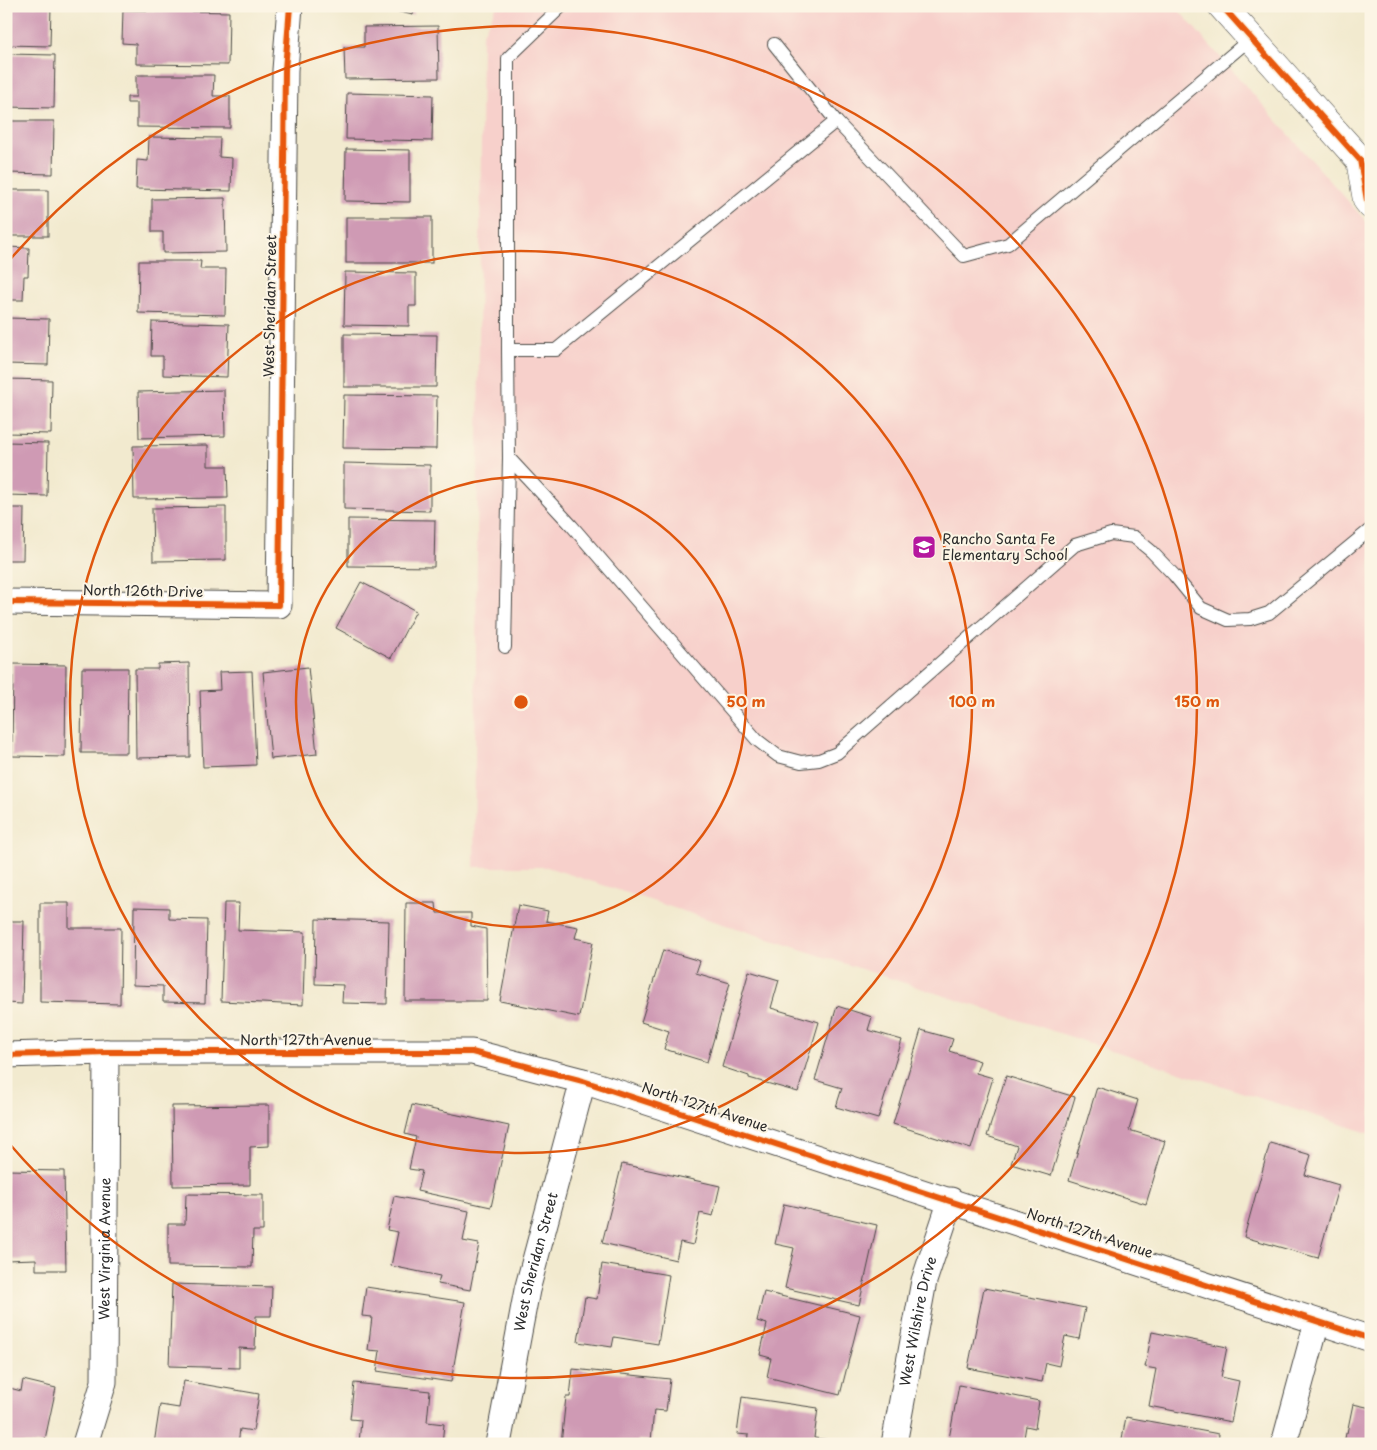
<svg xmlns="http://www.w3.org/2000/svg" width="1377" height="1450" viewBox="0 0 1377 1450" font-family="'Playpen Sans',sans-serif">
<rect width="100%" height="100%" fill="#fcf5e5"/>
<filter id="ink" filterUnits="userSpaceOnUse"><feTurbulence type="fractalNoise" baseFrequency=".02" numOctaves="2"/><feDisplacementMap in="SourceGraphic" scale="10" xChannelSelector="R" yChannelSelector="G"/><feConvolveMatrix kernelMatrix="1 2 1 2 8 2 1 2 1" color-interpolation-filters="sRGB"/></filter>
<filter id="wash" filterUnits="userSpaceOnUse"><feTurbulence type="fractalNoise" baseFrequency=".0096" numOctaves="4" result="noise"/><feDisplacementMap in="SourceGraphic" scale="20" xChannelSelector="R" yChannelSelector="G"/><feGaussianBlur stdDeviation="1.12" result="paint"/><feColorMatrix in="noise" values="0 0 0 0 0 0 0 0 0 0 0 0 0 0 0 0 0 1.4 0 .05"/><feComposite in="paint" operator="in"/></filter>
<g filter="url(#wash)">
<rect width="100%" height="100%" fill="#f2eacf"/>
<polygon fill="#f7d0cb" points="497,6 1175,6 1371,227 1371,1134 547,867 474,867 482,35"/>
<g id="blocks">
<g fill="#cf9ab4">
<polygon points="6,6 51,6 50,46 6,45"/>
<polygon points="373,6 415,6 413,15"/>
<polygon points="123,10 229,12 228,65 136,64 136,44 122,43"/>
<polygon points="438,26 439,78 345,79 344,47 364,47 364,27"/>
<polygon points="6,54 55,55 54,108 6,107"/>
<polygon points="136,75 214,75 213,96 230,96 230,128 137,127 137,103 127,103 127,97 136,97"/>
<polygon points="347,93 433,95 432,141 346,139"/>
<polygon points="6,121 54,121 53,174 6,173"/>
<polygon points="149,137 220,138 219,157 232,158 231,191 136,189 137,160 148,161"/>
<polygon points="346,149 410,150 410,202 345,201"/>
<rect x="6" y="190" width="42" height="46"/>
<polygon points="225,198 226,252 163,253 163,232 152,232 152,199"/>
<rect x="346" y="217" width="86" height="46"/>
<polygon points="6,247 29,248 28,276 24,276 23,300 6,300"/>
<polygon points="139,261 201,261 200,269 226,269 225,315 138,313"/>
<polygon points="345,272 416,273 416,306 409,306 409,326 344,325"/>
<polygon points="6,318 49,319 48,365 6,364"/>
<polygon points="152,322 229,324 227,377 163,375 163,356 151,356"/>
<polygon points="344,334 437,335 436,387 344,387"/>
<polygon points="6,379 52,380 51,434 6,433"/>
<polygon points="224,390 225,436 139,438 138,392"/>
<polygon points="344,395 437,396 436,449 343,448"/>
<polygon points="6,442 48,443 47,496 6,495"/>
<polygon points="208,445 208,466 227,466 228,498 134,499 133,446"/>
<polygon points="344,463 430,465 430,511 344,509"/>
<polygon points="226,507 226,560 153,561 152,508"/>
<polygon points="6,508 24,508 23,560 6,560"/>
<polygon points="348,519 435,520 434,567 348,566"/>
<polygon points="361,582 416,611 391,658 336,628"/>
<polygon points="189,663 190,757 136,758 135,669 158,669 158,664"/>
<polygon points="13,664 66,665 65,757 12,756"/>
<polygon points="308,667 317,754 271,759 263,672"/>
<polygon points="82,668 128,668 127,753 81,753"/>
<polygon points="252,671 256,765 203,767 200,691 220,690 219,672"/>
<polygon points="40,903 69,903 69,928 121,928 120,1004 40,1002"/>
<polygon points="224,903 239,903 238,930 305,932 303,1005 221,1001"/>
<polygon points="406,903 436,903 437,913 471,913 471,926 486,929 487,1001 405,1001"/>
<polygon points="518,905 548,911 546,921 578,927 575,938 593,942 579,1017 500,1001"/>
<polygon points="134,907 169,908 169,919 207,920 205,1003 163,1002 163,986 133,985"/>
<polygon points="316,919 389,921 387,1004 342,1003 343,985 315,984"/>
<polygon points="6,921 24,921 22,1004 6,1003"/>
<polygon points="663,950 700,961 696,973 730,983 707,1062 664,1049 669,1031 641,1022"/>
<polygon points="749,971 779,980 771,1008 819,1022 798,1092 749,1078 749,1076 722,1067"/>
<polygon points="837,1006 872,1017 868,1030 902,1040 878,1119 836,1107 842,1088 815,1080"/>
<polygon points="921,1030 953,1039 949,1051 980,1061 976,1073 993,1078 971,1149 893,1124"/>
<polygon points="1006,1076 1075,1097 1051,1176 1011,1164 1017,1146 987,1136"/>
<polygon points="1097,1087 1138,1100 1129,1130 1165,1141 1146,1204 1069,1180"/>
<polygon points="269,1105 269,1146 250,1147 250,1185 173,1186 172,1106"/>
<polygon points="412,1105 509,1126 491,1207 417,1191 422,1171 409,1169 416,1137 405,1134"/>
<polygon points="1270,1143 1311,1155 1305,1175 1339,1185 1318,1258 1244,1237"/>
<polygon points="622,1164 720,1186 713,1216 700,1213 693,1245 680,1242 676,1260 602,1243"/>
<polygon points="6,1170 64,1171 66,1270 36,1270 36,1259 6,1260"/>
<polygon points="186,1194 263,1195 263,1231 253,1231 252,1267 168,1266 168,1224 185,1224"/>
<polygon points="394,1196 469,1211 463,1241 479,1244 470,1290 438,1284 440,1276 391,1266 398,1232 387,1230"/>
<polygon points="784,1204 877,1225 859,1305 785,1288 794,1248 775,1244"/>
<polygon points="602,1264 669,1275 658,1344 614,1337 612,1347 578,1342 585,1297 597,1299"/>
<polygon points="172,1284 272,1287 271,1316 256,1316 255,1349 239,1348 239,1368 169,1366"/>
<polygon points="366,1287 465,1302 451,1382 377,1371 380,1351 368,1350 372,1317 362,1316"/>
<polygon points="984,1288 1085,1308 1079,1339 1065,1336 1059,1366 1046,1363 1042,1382 968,1368"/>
<polygon points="764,1292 860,1315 840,1395 767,1377 771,1358 760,1355 767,1324 757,1321"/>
<polygon points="1152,1332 1227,1347 1221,1377 1239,1381 1231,1422 1149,1406 1156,1369 1145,1367"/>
<polygon points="573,1369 670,1379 666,1411 654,1410 651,1441 638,1440 638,1444 561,1444 566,1397 570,1397"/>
<polygon points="23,1380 56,1388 44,1444 6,1444 6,1387 21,1391"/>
<polygon points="184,1381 259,1394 253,1431 240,1429 238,1444 154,1444 160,1405 179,1408"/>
<polygon points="354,1383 430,1391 427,1422 444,1424 442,1444 359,1444 361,1420 350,1419"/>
<polygon points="959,1385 1039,1401 1035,1428 1026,1426 1023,1444 948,1444"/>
<polygon points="742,1397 818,1408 814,1438 831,1440 831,1444 748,1444 749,1435 737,1434"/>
<polygon points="1353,1404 1371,1408 1371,1444 1344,1444 1346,1433 1347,1433"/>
<polygon points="1126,1417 1219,1434 1218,1444 1121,1444"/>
</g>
</g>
</g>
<g filter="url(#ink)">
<use href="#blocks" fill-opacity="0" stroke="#494844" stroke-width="1"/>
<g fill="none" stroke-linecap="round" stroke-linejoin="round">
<g stroke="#494844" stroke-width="14">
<g id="service">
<polyline points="562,6 508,58 508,350 556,350 836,121"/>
<polyline points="774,44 836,121 964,256 1008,244 1250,39"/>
<polyline points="509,458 572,526 757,740 778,756 801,762 819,760 837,753 1075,545 1111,534 1134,537 1151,551 1174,575 1201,608 1228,620 1250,619 1269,613 1371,529"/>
<polyline points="505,647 509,458 508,350"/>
</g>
</g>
<g stroke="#494844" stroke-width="27">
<g id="minor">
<polyline points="6,602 279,605 285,70 290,6"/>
<polyline points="6,1055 106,1052 472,1052 583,1081 1371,1339"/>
<path id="s1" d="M85 1444 104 1382 106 1052"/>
<path id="s2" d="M498 1444 527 1290 583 1081"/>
<path id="s3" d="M894 1444 924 1281 951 1200"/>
<polyline points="1284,1444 1317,1322"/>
</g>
</g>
<g stroke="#494844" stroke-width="29">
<polyline id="tertiary" points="1222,6 1360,160 1367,200 1371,205"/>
</g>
<use href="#service" stroke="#fff" stroke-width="12"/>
<use href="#minor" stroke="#fff" stroke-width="25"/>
<use href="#tertiary" stroke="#fff" stroke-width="28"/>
<g stroke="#fcf5e5" stroke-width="9">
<g id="cycleway">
<polyline points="1222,6 1360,160 1367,200 1371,205"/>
<polyline points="6,602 279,605 285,70 290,6"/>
<polyline points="6,1055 106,1052 472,1052 583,1081 1371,1339"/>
</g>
</g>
<use href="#cycleway" stroke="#e8590c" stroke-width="6"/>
</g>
</g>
<g fill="none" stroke="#df570e" stroke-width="2.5">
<circle cx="521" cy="702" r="225"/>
<circle cx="521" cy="702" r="451"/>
<path d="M7 263A676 676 0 1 1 7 1141"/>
</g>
<defs>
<g id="school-square" transform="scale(1.25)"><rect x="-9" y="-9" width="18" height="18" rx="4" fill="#b5179e" stroke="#fcf5e5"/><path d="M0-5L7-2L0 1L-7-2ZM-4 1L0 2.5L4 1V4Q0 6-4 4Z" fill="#fff"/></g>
</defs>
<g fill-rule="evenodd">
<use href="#school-square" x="924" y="547"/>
</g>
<g text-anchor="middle" stroke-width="4" stroke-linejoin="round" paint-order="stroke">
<g font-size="14" fill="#2b2b2b" stroke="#fcf5e5">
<text transform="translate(270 306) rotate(-89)" y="5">West Sheridan Street</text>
<text transform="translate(143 591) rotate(1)" y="5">North 126th Drive</text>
<text x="306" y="1045">North 127th Avenue</text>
<text transform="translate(705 1107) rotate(18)" y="5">North 127th Avenue</text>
<text transform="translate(1090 1233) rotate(18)" y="5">North 127th Avenue</text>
<text dy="5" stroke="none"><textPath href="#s1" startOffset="198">West Virginia Avenue</textPath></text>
<text dy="5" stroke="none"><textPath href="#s2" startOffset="186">West Sheridan Street</textPath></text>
<text dy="5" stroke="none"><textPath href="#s3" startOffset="125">West Wilshire Drive</textPath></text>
</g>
<g font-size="14" fill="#2b2b2b" stroke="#fcf5e5" text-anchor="start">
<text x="942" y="544">Rancho Santa Fe<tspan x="942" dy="16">Elementary School</tspan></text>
</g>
</g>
<circle cx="521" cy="702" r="8" fill="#df570e" stroke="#fcf5e5" stroke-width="2.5"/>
<g font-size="15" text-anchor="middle" font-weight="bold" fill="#df570e" stroke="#fcf5e5" stroke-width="4" stroke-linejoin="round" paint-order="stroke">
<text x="746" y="707">50 m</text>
<text x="972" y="707">100 m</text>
<text x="1197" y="707">150 m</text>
</g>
<rect width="1377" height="1450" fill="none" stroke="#fcf5e5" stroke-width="25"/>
</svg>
